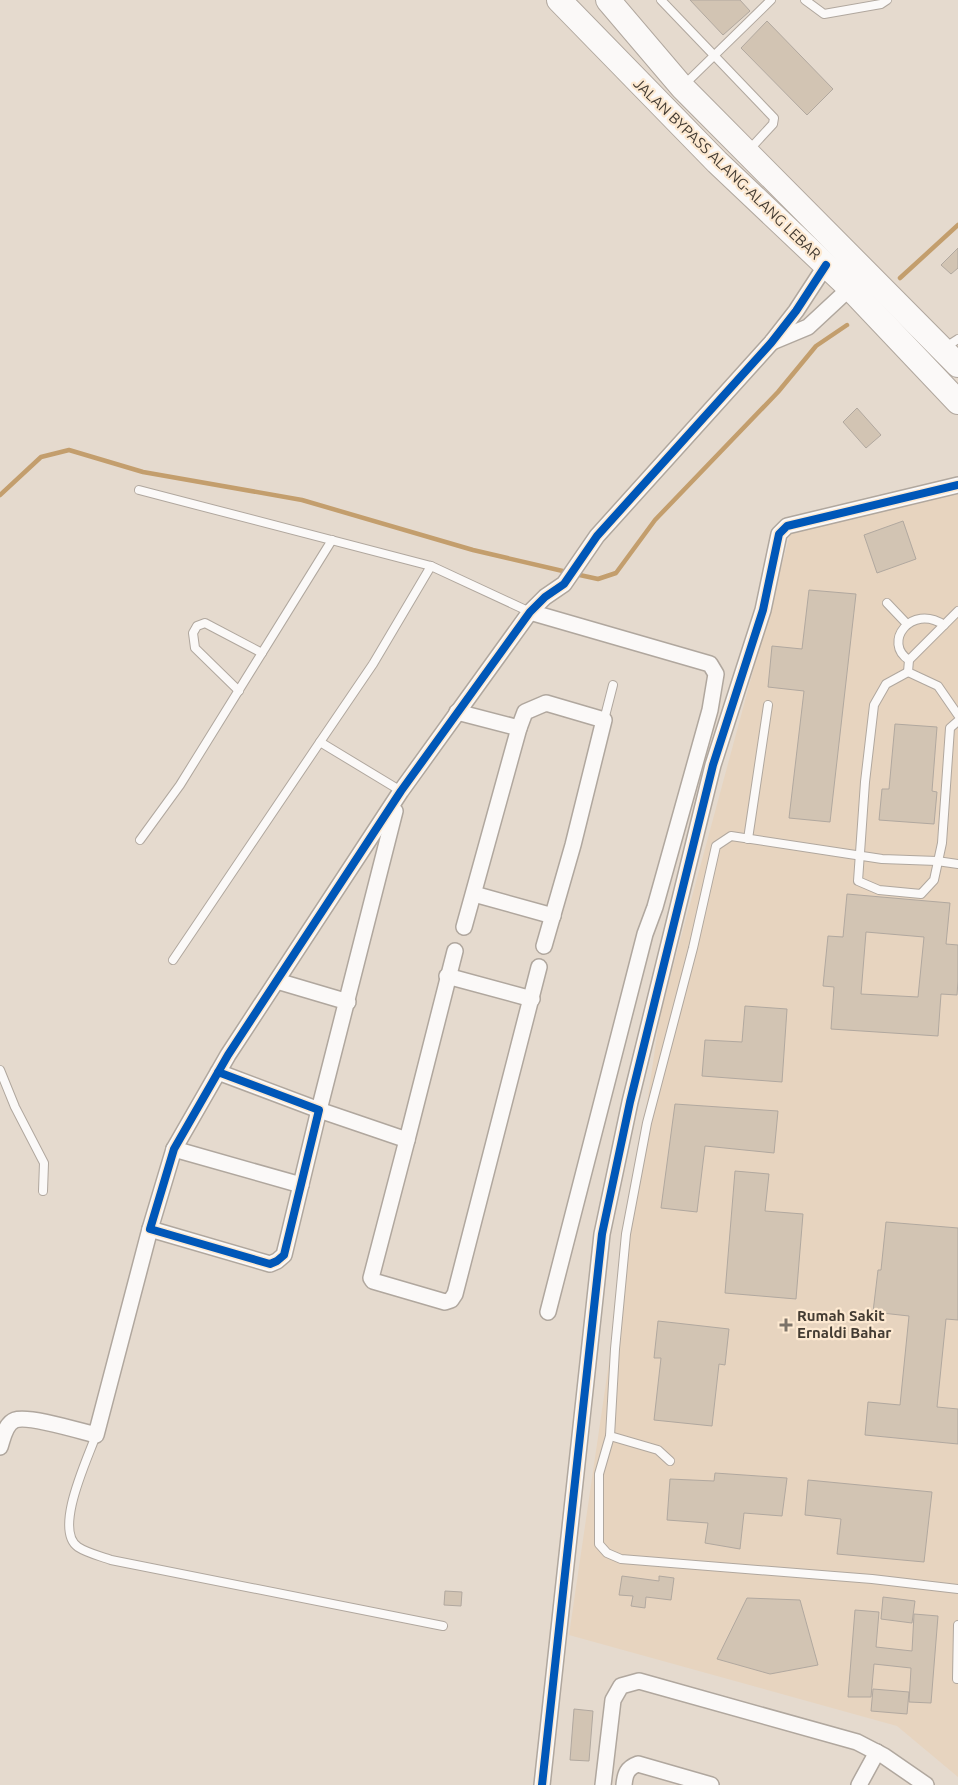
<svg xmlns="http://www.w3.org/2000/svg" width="958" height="1785" viewBox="0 0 958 1785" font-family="Ubuntu,sans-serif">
<rect width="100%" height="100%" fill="#e5dace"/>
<polygon fill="#e7d4bf" points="958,491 958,1777 897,1726 569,1635 660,1015 791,531"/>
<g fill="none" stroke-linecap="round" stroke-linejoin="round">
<g stroke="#c39e6d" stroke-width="4.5">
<polyline points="900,278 958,225"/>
<polyline points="0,495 41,457 69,450 143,472 302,500 473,550 567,572"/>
<polyline points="575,574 598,579 616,573 655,520 778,392 816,346 847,325"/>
</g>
</g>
<g fill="#d2c4b3" stroke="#b1a89f" fill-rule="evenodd">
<polygon points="690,0 740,0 750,11 723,35"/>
<polygon points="767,21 833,89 807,115 741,48"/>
<polygon points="958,248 958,268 951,274 941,265"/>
<polygon points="857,408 881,435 866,448 843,422"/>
<polygon points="903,521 916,559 877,573 864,535"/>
<polygon points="809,590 856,594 830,822 789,818 804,691 768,687 772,646 802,649"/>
<polygon points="895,724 937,727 932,791 937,792 934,824 879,820 882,789 889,789"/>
<path d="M847 894 950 903 946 944 958 945V981L957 995 941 994 938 1036 831 1029 834 987 823 986 828 936 843 937ZM866 932 924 937 918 997 861 994Z"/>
<polygon points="745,1006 787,1009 782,1082 702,1076 705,1040 742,1042"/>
<polygon points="675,1104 778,1111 774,1153 705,1146 697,1212 661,1208"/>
<polygon points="735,1171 769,1174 765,1211 803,1214 796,1299 725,1293"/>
<polygon points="886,1222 958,1228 958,1320 946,1319 937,1407 958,1409 958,1444 865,1435 868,1402 900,1405 909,1316 873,1312 878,1270 881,1270"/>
<polygon points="658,1321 729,1329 725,1365 719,1364 712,1426 654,1420 661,1358 654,1358"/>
<polygon points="715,1473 787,1478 782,1516 744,1513 740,1549 705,1543 708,1523 667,1520 670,1479 714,1481"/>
<polygon points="808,1480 932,1492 924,1562 837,1554 841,1519 805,1515"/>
<polygon points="622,1576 659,1581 659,1576 674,1578 671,1600 646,1597 645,1608 631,1606 633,1596 619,1595"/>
<polygon points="445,1591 462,1592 461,1606 444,1605"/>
<polygon points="883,1597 915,1601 912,1623 881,1619"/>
<polygon points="747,1598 800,1600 818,1665 770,1674 717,1659"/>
<polygon points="855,1610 879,1612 876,1647 912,1651 914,1614 938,1616 931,1703 909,1702 911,1668 874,1664 871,1697 848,1697"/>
<polygon points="873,1689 909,1692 907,1714 871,1711"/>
<polygon points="574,1709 593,1711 589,1761 570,1760"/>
</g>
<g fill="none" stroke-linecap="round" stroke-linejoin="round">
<g stroke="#b0a79e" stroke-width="10">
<g id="service">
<polyline points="661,0 774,118 773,124 749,150"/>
<polyline points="805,0 824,14 881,4 887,0"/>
<polyline points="685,84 771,0"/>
<polyline points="944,348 958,339"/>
<polyline points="139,490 431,566"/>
<polyline points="887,603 907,624"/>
<polyline points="958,611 909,660 908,672 938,686 958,715"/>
<path d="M909 660C882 643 911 603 944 625"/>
<polyline points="908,672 886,684 874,705 865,782 858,881 879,890 921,894 934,880 942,843 950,728 958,721"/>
<polyline points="239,691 195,648 193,633 197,626 205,623 262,653"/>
<polyline points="604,720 613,685"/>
<polyline points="401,791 320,742 373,664 431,566 530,612"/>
<polyline points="748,839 768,705"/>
<polyline points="140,840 180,785 332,540"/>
<polyline points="958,864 937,861 882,859 731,836 716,846 693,948 647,1123 626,1234 615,1349 610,1436 599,1474 599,1544 607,1553 621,1559 872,1579 958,1589"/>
<polyline points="173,960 320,742"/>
<polyline points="0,1070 15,1107 44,1163 43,1191"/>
<path d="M96 1435C88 1458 53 1530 78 1547 87 1553 100 1556 111 1560L443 1626"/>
<polyline points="610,1436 658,1450 670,1461"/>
<polyline points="957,1679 958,1625"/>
</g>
</g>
<g stroke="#b0a79e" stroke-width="18">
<g id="minor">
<polyline points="772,342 808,327 850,288"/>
<polyline points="530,612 710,664 716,674 710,710 655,907 645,934 548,1312"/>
<polyline points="457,712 519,728 464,927"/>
<polyline points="519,728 525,712 546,703 604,720 573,845 544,946"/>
<polyline points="395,811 319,1110 407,1140 455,951"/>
<polyline points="474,894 553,916"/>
<polyline points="447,976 532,999"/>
<polyline points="277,981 348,1002"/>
<polyline points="218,1072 319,1110 284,1255 277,1261 270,1264 150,1229 174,1149 228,1055 401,791 530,612 545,597 564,584 597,536 771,343 796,311 826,265"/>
<polyline points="407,1140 371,1278 373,1281 445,1302 451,1300 455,1294 539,967"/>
<polyline points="174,1149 301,1185"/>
<path d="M0 1447C3 1438 5 1424 15 1420 28 1415 80 1431 96 1435L150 1229"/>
<polyline points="542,1785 602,1234 630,1102 713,765 763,610 779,534 787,526 958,485"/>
<polyline points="603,1785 613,1700 621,1686 639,1681 857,1742 884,1756 926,1785"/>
<path d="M624 1785C625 1774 627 1768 638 1764L711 1785"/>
<polyline points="859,1785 877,1752"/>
</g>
</g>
<g stroke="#b0a79e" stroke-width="26">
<g id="trunk">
<polyline points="559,0 717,162 850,288 958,402"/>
<polyline points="608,0 682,87 958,365"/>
</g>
</g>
<use href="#service" stroke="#fbf9f8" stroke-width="8"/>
<use href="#minor" stroke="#fbf9f8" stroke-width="15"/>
<use href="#trunk" stroke="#fbf9f8" stroke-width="24"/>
<g stroke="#fde9d1" stroke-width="11">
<g id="cycleway">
<polyline points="218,1072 319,1110 284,1255 277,1261 270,1264 150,1229 174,1149 228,1055 401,791 530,612 545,597 564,584 597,536 771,343 796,311 826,265"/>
<polyline points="542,1785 602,1234 630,1102 713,765 763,610 779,534 787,526 958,485"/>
</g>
</g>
<use href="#cycleway" stroke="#0057b8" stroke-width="8"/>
</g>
<path fill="#7c7369" stroke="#fde9d1" stroke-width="2" d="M783.5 1317.5h5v5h5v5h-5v5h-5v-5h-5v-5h5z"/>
<g text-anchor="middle" stroke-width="4.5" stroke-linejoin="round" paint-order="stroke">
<g font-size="15" fill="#433b32" stroke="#fde9d1">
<text transform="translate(727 169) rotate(44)" y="5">JALAN BYPASS ALANG-ALANG LEBAR</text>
</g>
<g font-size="15" font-weight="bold" fill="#433b32" stroke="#fde9d1" text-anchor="start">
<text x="797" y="1321">Rumah Sakit<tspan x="797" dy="17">Ernaldi Bahar</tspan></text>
</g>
</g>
</svg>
